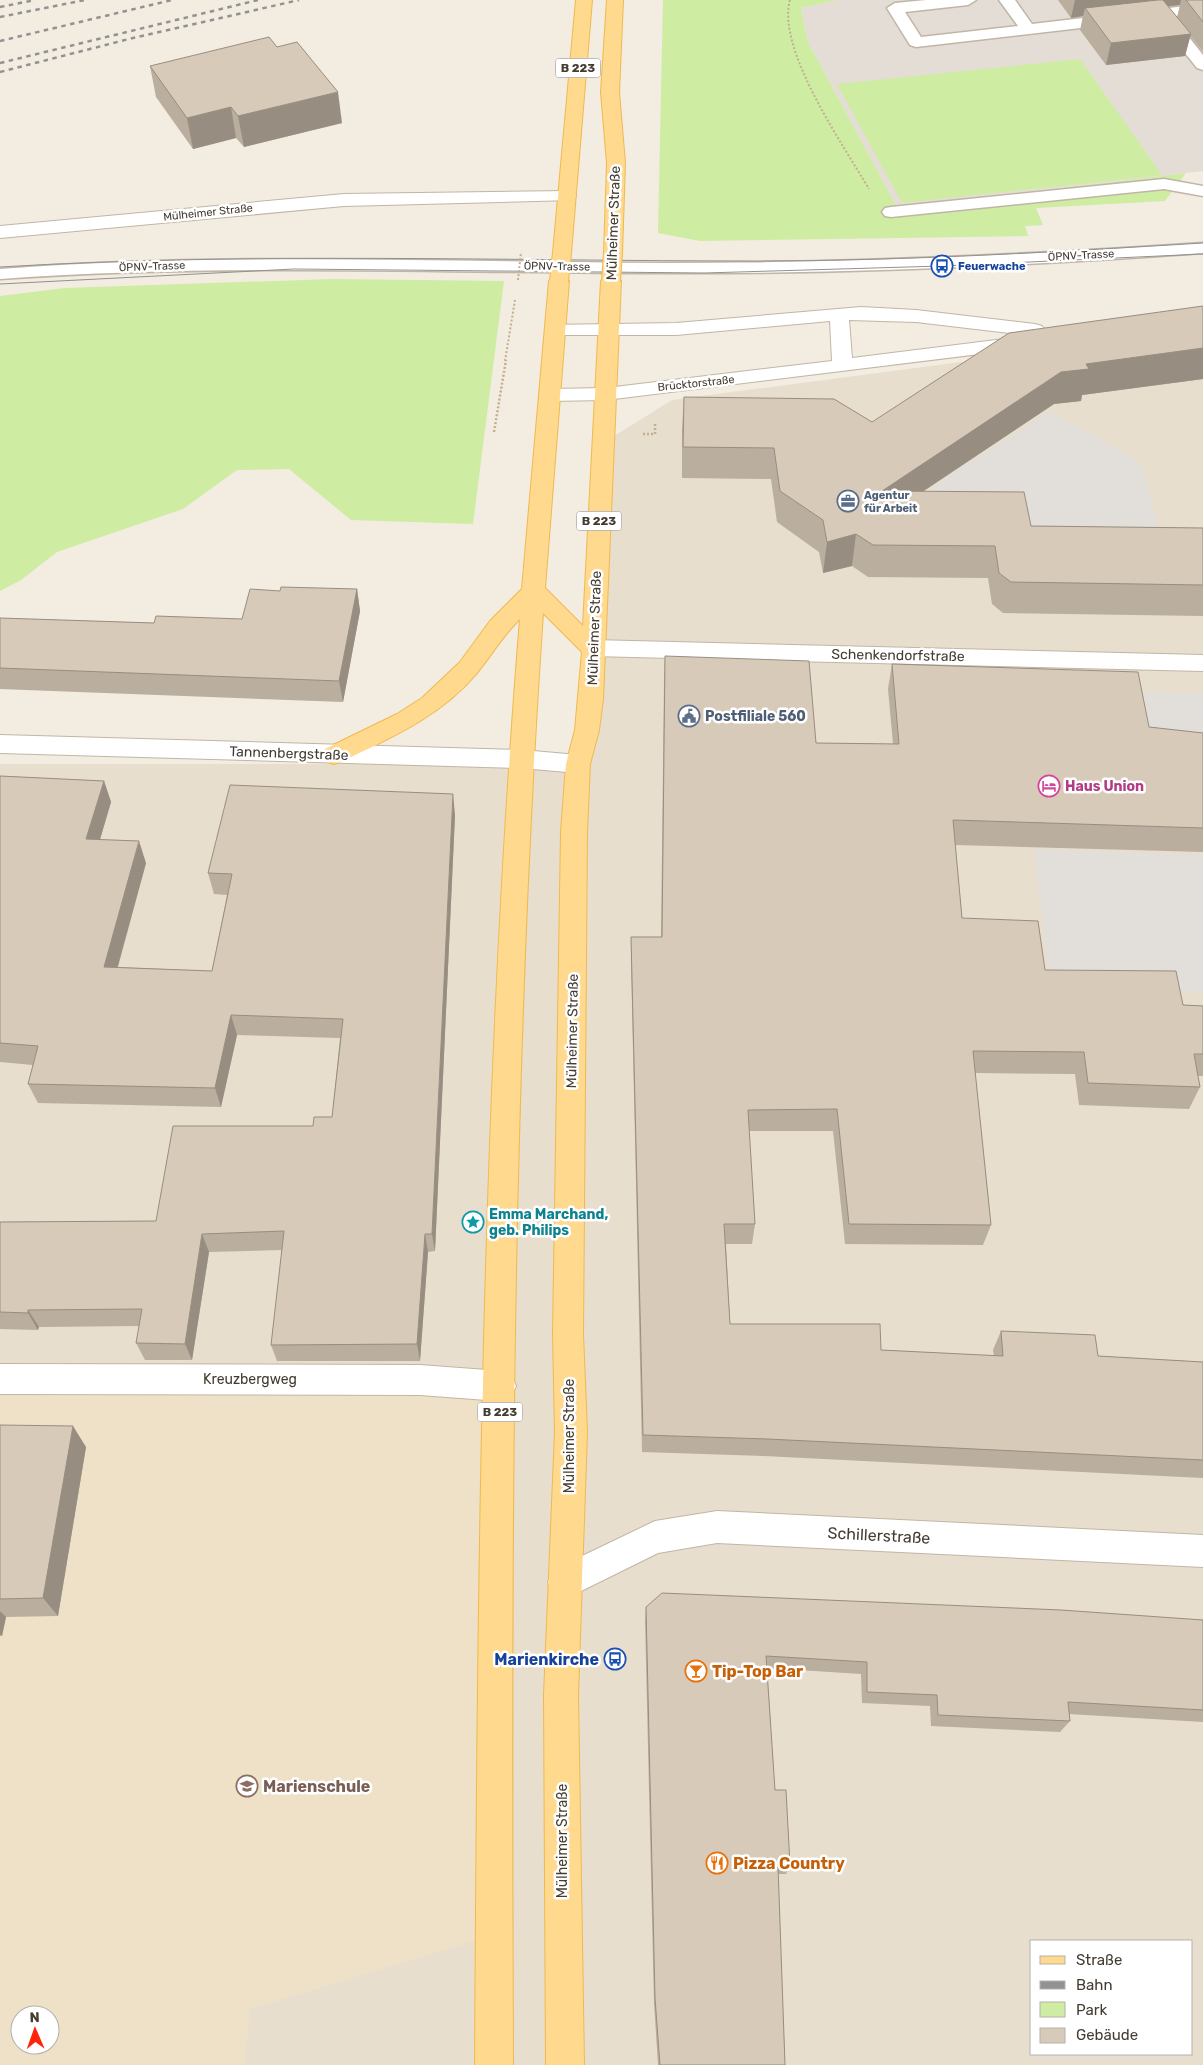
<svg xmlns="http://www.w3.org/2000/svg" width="1203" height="2065" viewBox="0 0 1203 2065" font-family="Rubik,sans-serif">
<rect width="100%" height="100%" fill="#f3ece0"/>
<path fill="#e7dece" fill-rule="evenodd" d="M1203 330V2065H0V764H578L611 438 672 400ZM1032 1941H1192V2054H1032ZM20 2015H50V2045H20Z"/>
<polygon fill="#e4ddd6" points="838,0 1203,0 1203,171 897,207 808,42 801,8"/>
<path fill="#eee1c8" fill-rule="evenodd" d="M0 1379 500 1386 494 1935 250 2009 245 2065H0ZM20 2015H50V2045H20Z"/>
<g fill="#cfeca3">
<polygon points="663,0 838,0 801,8 808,42 897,207 1186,173 1165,201 1036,208 1043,225 1025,226 1028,236 700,241 658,233"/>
<polygon points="1080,59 1162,175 902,203 837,84"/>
<polygon points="332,279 504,281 473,524 351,520 289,469 237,470 183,509 57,552 21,580 0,591 0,296 65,288"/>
</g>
<g fill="#e2deda">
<polygon points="1049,411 1141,463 1164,547 1034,545 933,507 933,486"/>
<polygon points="1140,692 1203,694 1203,767 1153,765"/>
<polygon points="1034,849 1203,855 1203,992 1051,987"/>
</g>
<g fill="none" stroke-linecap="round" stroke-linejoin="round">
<g stroke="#c1b6a5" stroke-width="3">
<g id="service">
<polygon points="926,0 976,0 968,5 905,12 921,37 1018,26 999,0 1015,0 1032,24 1203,4 1203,14 1173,17 1203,55 1203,70 1197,68 1158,19 916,47 910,45 887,8 895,3"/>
<polygon points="1164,179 1203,186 1203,196 1164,189 891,217 885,216 882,212 885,208 891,207"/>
<path d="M1203 243V253C1024 266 845 274 665 273 442 273 224 263 0 279V269C224 252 442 262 665 263 845 263 1024 255 1203 243Z"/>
</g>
</g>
<g stroke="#c1b6a5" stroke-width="2">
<g id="minor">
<polygon points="567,191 573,192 576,196 573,200 344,206 0,238 0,226 344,194"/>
<polygon points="861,307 916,310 1035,324 1042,326 1045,330 1042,334 1035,336 916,322 849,320 852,358 1021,337 1028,339 1031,343 1028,347 1021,349 606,400 550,401 543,399 540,395 543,391 550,389 606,388 832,361 830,321 676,335 555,335 548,333 545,329 548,325 676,323"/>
<polygon points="592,640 1203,655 1203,671 592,656 584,654 580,648 584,642"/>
<polygon points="0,1364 420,1365 500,1371 511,1376 516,1386 511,1396 500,1401 420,1395 0,1394"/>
<polygon points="717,1511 1203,1535 1203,1567 717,1543 658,1553 565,1599 553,1594 548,1582 553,1570 655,1521"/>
</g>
</g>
<g stroke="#c1b6a5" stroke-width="2">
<polygon id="tertiary" points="0,735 522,750 578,755 587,758 590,764 587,770 578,773 522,768 0,753"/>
</g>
<g stroke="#f0b950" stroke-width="2">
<g id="primary">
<polygon points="576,0 592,0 571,253 569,257 555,257 553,253"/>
<polygon points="607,0 623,0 619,92 625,163 622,253 620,257 606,257 604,253 607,163 601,92"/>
<path d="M559 275 566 277 569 281 545 588 583 626 601 281 604 277H618L621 281 603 699 599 730 590 764 587 832 583 1334 587 1432 578 1695 584 2065H546L544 1695 555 1432 553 1334 561 832 566 764 575 730 582 652 543 613C510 1096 511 1581 513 2065H475C478 1583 481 1099 520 619 503 635 492 655 477 673 441 716 392 737 343 761L334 764 325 761 322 755 325 749 397 714 422 698 460 662 490 621 522 589 549 281 552 277Z"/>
</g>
</g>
<g stroke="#c2af92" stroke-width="2" stroke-dasharray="2 2" stroke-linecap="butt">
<path d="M790 0C776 49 844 146 869 189"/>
<polyline points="505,361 515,300"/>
</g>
<g stroke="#c2af92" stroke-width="2.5" stroke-dasharray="2 2" stroke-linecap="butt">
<polyline points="494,432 506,360"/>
<polyline points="643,434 655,434 655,422"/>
</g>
<use href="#service" fill="#fff" fill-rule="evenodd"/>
<use href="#minor" fill="#fff" fill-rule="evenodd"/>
<use href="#tertiary" fill="#fff" fill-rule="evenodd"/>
<use href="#primary" fill="#ffd98d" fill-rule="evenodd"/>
<g stroke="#929292" stroke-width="1">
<path d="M0 267C252 252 504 261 756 261 905 261 1054 252 1203 243"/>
<polyline points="0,284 294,269 704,273 942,266 1203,254"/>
</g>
<g stroke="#929292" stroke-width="2.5" stroke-dasharray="4.5 4.5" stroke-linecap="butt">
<polyline points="0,7 35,0"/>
<polyline points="0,17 85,0"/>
<polyline points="0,41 172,0"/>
<polyline points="0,63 258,0"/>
<polyline points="0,72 129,39 299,0"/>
</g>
<g stroke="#f0b950" stroke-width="20" stroke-linecap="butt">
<g id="primary-bridge">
<polyline points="559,281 562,253"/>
<polyline points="611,281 613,253"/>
</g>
</g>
<polyline stroke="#c2af92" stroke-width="2" stroke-dasharray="2 2" stroke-linecap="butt" points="518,280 521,252"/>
<use href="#primary-bridge" stroke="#ffd98d" stroke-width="18"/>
</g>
<g fill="#baae9e" fill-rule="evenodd">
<path d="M1058 0H1203V52L1190 36 1185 56 1106 65 1080 30 1083 16 1071 18ZM1180 5 1177 17 1168 6Z"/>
<polygon points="150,66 342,123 244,147 236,138 193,149 156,97"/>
<polygon points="1203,306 1203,379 1082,395 1081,401 1054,404 924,491 1031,526 1203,528 1203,616 1003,613 992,604 988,578 868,577 852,566 823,573 819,552 777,522 771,479 682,478 682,429 684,397 872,422"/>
<polygon points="357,589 360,611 343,702 0,689 0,618 154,623 242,619"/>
<polygon points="665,656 816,743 893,744 888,689 892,664 1149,727 1203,733 1203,852 955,845 962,918 1045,970 1183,1005 1203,1006 1203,1076 1198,1076 1200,1087 1189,1109 1079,1105 1075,1074 975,1073 991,1225 983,1245 845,1244 833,1131 749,1131 755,1224 752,1244 726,1244 730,1324 881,1350 994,1356 993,1350 1001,1331 1098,1356 1203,1362 1203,1478 764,1456 642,1452 631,961 631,937 661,937 664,681"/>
<polygon points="0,776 104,781 111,802 100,839 146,863 118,967 212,971 227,895 214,894 208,873 455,815 435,1251 428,1252 420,1361 277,1361 271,1345 282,1250 209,1252 192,1360 145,1360 136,1343 139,1326 39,1327 38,1330 0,1329 0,1222 156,1221 313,1126 332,1117 340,1038 237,1035 221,1107 38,1103 28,1084 33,1065 0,1062"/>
<polygon points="0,1425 86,1447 58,1616 6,1617 2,1636 0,1636"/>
<polygon points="646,1607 1203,1620 1203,1722 1069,1714 1070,1721 1060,1732 931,1726 930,1706 862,1703 861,1674 767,1668 775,1790 790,1865 786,1874 778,1874 785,2065 658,2065 654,2003 645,1620"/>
</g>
<g fill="#978d81">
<polygon points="1075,0 1181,0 1180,5 1090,15 1085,8 1083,16 1071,18"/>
<polygon points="1191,34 1185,56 1106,65 1111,43"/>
<polygon points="338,92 342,123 244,147 238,116"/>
<polygon points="231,107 236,138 193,149 187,118"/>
<polygon points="1203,348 1203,379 1082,395 1081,401 1054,404 877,522 882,491 1061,372 1086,364"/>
<polygon points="856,534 852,566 823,573 827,542"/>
<polygon points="357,589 360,611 343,702 339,681"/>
<polygon points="104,781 111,802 94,860 86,839"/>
<polygon points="453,794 455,815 435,1251 432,1234"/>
<polygon points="139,841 146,863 112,987 104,967"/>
<polygon points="231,1015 237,1035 221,1107 215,1088"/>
<polygon points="202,1234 209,1252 192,1360 185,1344"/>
<polygon points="425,1234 428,1252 420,1361 417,1344"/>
<polygon points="28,1310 39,1327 38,1330 28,1313"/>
<polygon points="73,1426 86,1447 58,1616 43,1598"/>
<polygon points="0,1611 6,1617 2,1636 0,1634"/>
</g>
<g fill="#d8cab8" stroke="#978d81">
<polygon points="1158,0 1163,0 1191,34 1111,43 1085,8"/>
<polygon points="1186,0 1203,0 1203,22"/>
<polygon points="269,37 277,47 297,42 338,92 238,116 231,107 187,118 150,66"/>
<polygon points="1203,306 1203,348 1086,364 1089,369 1061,372 882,491 1024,492 1031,526 1203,528 1203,585 1011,582 999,573 995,546 873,545 856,534 827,542 823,520 780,491 774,448 683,447 684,397 834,399 872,422 1009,333"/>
<polygon points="281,587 357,589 339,681 0,668 0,618 154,623 156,616 242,619 250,589 280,591"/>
<polygon points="665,656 809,661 816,743 899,744 892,664 1138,672 1149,727 1203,733 1203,828 953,820 962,918 1038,921 1045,970 1176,971 1183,1005 1203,1006 1203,1054 1194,1054 1200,1087 1088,1083 1084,1052 973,1051 991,1225 849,1224 837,1109 748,1110 755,1224 724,1224 730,1324 880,1324 881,1350 1003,1356 1001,1331 1095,1335 1098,1356 1203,1362 1203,1460 767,1439 643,1435 631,937 662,937"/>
<polygon points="0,776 104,781 86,839 139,841 104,967 212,971 232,874 208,873 230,785 453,794 432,1234 425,1234 417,1344 271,1345 284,1231 202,1234 185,1344 136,1343 142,1309 28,1310 28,1313 0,1312 0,1222 156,1221 173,1126 313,1126 314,1117 332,1117 343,1019 231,1015 215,1088 28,1084 38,1046 0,1043"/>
<polygon points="0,1425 73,1426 43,1598 0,1599"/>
<polygon points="662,1593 1061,1610 1203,1620 1203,1710 1068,1702 1070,1721 938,1715 937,1695 867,1692 867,1662 766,1656 775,1790 786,1790 790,1865 778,1866 785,2065 660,2065 655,1998 646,1607"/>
</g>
<defs>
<g id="bus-ring" transform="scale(1.125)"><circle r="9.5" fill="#fff" stroke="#1a4fb4" stroke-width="1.5"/><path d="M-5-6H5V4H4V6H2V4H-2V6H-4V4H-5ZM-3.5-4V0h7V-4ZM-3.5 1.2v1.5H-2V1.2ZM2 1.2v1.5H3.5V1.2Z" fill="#1a4fb4"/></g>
<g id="office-ring" transform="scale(1.125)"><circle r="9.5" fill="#fff" stroke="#5c6f8a" stroke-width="1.5"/><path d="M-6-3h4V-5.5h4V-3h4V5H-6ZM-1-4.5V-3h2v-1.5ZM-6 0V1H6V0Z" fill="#5c6f8a"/></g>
<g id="civic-ring" transform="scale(1.125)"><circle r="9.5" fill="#fff" stroke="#5c6f8a" stroke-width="1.5"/><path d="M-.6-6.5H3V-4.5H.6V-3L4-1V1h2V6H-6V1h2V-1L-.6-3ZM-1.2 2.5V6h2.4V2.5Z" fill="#5c6f8a"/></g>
<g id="hotel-ring" transform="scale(1.125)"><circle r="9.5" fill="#fff" stroke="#d1479c" stroke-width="1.5"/><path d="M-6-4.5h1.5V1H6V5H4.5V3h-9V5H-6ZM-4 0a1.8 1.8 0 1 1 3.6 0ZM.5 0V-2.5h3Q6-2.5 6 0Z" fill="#d1479c"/></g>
<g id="sight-ring" transform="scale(1.125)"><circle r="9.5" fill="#fff" stroke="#0f9aa8" stroke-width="1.5"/><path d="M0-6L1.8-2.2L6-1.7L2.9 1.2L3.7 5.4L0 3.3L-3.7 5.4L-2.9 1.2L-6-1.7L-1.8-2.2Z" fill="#0f9aa8"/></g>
<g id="bar-ring" transform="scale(1.125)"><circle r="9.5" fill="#fff" stroke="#e8710a" stroke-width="1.5"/><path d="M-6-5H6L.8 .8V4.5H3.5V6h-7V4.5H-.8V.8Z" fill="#e8710a"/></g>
<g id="school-ring" transform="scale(1.125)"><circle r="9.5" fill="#fff" stroke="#8d6e63" stroke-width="1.5"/><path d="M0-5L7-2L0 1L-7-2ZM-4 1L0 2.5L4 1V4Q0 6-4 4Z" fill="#8d6e63"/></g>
<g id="restaurant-ring" transform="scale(1.125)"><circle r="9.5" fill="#fff" stroke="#e8710a" stroke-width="1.5"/><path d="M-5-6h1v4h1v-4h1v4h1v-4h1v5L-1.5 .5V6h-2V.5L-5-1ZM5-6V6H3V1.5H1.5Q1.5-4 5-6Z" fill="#e8710a"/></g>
</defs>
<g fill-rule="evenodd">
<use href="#bus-ring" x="942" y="266"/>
<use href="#office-ring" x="848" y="501"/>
<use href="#civic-ring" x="689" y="716"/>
<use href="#hotel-ring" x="1049" y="786"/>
<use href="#sight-ring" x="473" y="1222"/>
<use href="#bus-ring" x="615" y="1659"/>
<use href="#bar-ring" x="696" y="1671"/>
<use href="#school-ring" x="247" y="1786"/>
<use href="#restaurant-ring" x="717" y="1863"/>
</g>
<g text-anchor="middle" stroke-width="5" stroke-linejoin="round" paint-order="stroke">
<g font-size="11" fill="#443c31" stroke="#fff">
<text transform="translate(208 212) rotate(-6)" y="4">Mülheimer Straße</text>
<text transform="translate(1081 255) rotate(-3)" y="4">ÖPNV-Trasse</text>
<text transform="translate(152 266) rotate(-2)" y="4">ÖPNV-Trasse</text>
<text transform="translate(557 266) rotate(1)" y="4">ÖPNV-Trasse</text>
<text transform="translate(696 383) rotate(-6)" y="4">Brücktorstraße</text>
</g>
<g font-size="11" font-weight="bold" fill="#164399" stroke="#fff" text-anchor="start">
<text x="958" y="270">Feuerwache</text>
</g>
<g font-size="11" font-weight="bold" fill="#4e5e75" stroke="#fff" text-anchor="start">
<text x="864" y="499">Agentur<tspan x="864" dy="13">für Arbeit</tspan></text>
</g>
<g fill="#fff" stroke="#7c766f" stroke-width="1">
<rect x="555.5" y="58.5" width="45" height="19" rx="4"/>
<rect x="576.5" y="511.5" width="45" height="19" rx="4"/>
<rect x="477.5" y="1402.5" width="45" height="19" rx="4"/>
</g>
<g font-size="12" font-weight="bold" fill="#443c31">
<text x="578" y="72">B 223</text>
<text x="599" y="525">B 223</text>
<text x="500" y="1416">B 223</text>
</g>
<g font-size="14" fill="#443c31" stroke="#fff">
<text transform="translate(613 223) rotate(-88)" y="5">Mülheimer Straße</text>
<text transform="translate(594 628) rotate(-88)" y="5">Mülheimer Straße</text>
<text transform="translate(898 655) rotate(1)" y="5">Schenkendorfstraße</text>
<text transform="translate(289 753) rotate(2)" y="5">Tannenbergstraße</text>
<text transform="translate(572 1031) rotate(-89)" y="5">Mülheimer Straße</text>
<text x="250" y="1384">Kreuzbergweg</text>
<text transform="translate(569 1436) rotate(-90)" y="5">Mülheimer Straße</text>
<text transform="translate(562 1841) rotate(-90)" y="5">Mülheimer Straße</text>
</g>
<g font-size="14" font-weight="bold" fill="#4e5e75" stroke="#fff" text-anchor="start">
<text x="705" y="721">Postfiliale 560</text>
</g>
<g font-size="14" font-weight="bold" fill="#b23c85" stroke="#fff" text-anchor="start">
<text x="1065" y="791">Haus Union</text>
</g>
<g font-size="14" font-weight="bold" fill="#0d838f" stroke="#fff" text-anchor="start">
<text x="489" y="1219">Emma Marchand,<tspan x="489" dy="16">geb. Philips</tspan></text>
</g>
<g font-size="16" fill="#443c31" stroke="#fff">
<text transform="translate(879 1535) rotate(3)" y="6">Schillerstraße</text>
</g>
<g font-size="16" font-weight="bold" fill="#164399" stroke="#fff" text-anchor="end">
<text x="599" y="1665">Marienkirche</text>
</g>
<g font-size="16" font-weight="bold" fill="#c56008" stroke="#fff" text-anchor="start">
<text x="712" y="1677">Tip-Top Bar</text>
<text x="733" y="1869">Pizza Country</text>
</g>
<g font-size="16" font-weight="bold" fill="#785e54" stroke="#fff" text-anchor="start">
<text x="263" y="1792">Marienschule</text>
</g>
</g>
<rect x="1030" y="1940" width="162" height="115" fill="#ffffff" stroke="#b4b1ad"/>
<rect x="1040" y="1956" width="25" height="8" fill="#ffd98d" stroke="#b4b1ad"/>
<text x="1076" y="1965" font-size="15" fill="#443c31">Straße</text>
<rect x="1040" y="1981" width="25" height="8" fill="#929292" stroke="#b4b1ad"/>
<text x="1076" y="1990" font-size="15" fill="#443c31">Bahn</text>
<rect x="1040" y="2002" width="25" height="15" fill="#cfeca3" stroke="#b4b1ad"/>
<text x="1076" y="2015" font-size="15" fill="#443c31">Park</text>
<rect x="1040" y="2028" width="25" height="15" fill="#d8cab8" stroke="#b4b1ad"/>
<text x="1076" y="2040" font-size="15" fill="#443c31">Gebäude</text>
<g transform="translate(35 2030) rotate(358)"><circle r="24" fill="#ffffff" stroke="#b4b1ad"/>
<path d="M0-4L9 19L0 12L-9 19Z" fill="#ff240b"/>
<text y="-8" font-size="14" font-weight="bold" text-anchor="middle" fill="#443c31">N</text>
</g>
</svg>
